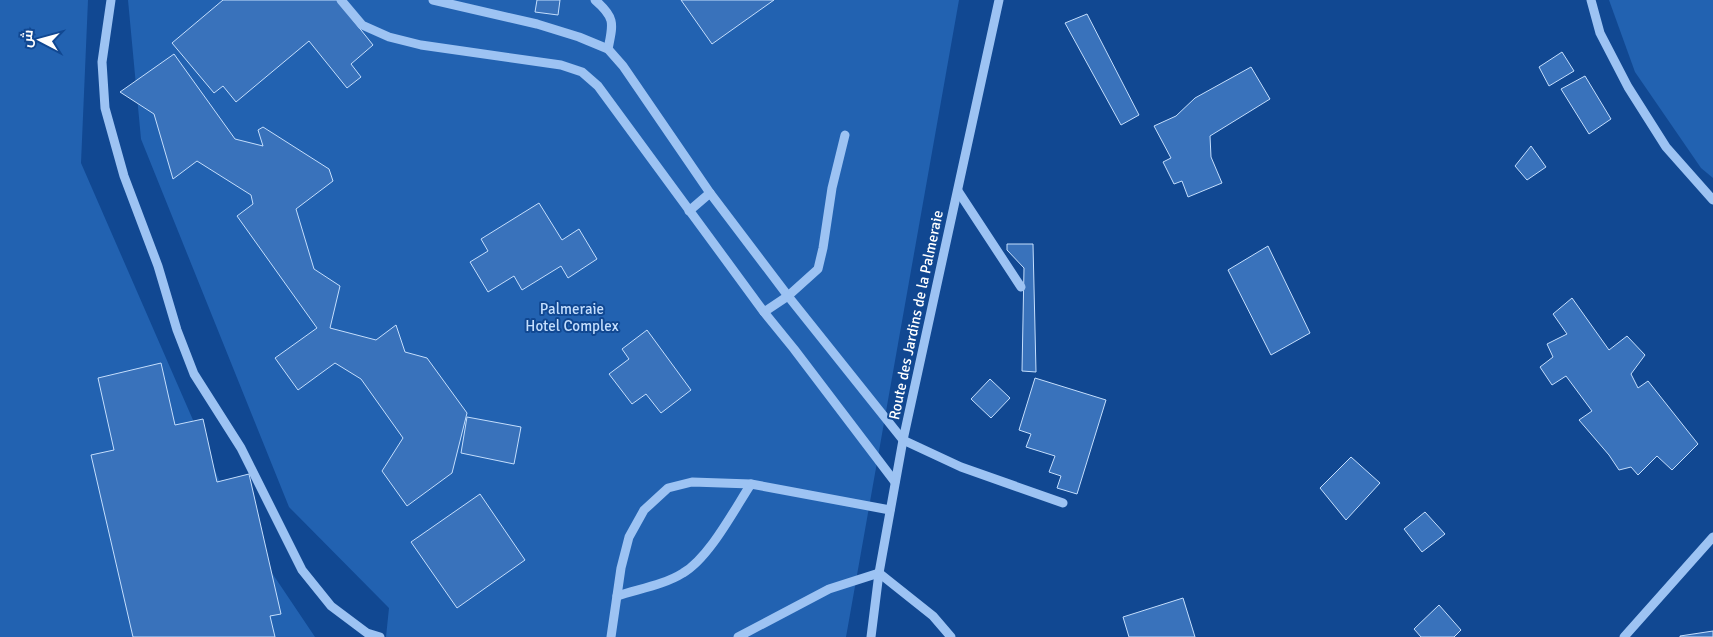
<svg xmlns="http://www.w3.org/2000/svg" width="1713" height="637" viewBox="0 0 1713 637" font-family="Signika,Cairo,sans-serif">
<rect width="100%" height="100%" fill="#114892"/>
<g fill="#2262b1">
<polygon points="0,0 88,0 81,163 237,521 315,637 0,637"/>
<polygon points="128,0 959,0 846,637 386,637 389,608 289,507 141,139"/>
<polygon points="1609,0 1713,0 1713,178 1701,168 1635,72"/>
</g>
<g fill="#3972bb" stroke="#c4defd">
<polygon points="223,0 337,0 373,45 351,64 361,77 347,88 309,41 236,102 223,86 214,93 172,43"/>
<polygon points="537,0 560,0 558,15 535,12"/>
<polygon points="681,0 774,0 712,44"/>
<polygon points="1087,14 1139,115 1121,125 1065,23"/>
<polygon points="1562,52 1574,71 1549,86 1539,67"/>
<polygon points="174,54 235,139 263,146 258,130 263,127 329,169 333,181 296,209 314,269 340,286 330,328 376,340 396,325 405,352 427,358 467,413 452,473 407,506 382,471 403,438 361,379 335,363 298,390 275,358 317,328 237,216 253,204 251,195 197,161 173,179 154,114 120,92"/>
<polygon points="1251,67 1270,99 1210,136 1211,157 1222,183 1188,197 1182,181 1174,184 1163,162 1171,158 1154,126 1176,116 1195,98"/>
<polygon points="1585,76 1611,119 1589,134 1561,89"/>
<polygon points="1531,146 1546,167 1527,180 1515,166"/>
<polygon points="539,203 562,240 579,229 597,259 568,278 561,266 522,290 514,276 488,292 470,262 488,251 481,239"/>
<polygon points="1007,244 1033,244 1036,372 1022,371 1024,268 1007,250"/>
<polygon points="1268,246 1310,333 1271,355 1228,270"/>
<polygon points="1572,298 1609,350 1627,336 1645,355 1631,374 1638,388 1648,381 1698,444 1672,470 1657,456 1638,475 1631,467 1619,470 1609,455 1579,420 1592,411 1566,376 1552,385 1540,367 1553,357 1547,344 1567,334 1553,314"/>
<polygon points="647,330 691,390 661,413 646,394 632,404 609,374 629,359 622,349"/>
<polygon points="161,363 175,425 203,419 217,482 249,474 281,614 270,616 275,637 133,637 91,455 114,450 98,378"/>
<polygon points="1035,378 1106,400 1077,494 1057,488 1061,476 1049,472 1055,456 1026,447 1031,434 1019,430"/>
<polygon points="990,379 1010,398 991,418 971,399"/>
<polygon points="467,417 521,427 514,464 461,453"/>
<polygon points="1351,457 1380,483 1346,520 1320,488"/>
<polygon points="480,494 525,560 457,608 411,542"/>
<polygon points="1425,512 1445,534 1422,552 1404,529"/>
<polygon points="1183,598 1195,637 1129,637 1123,617"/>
<polygon points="1439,605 1461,630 1454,637 1421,637 1414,629"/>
<polygon points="1713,631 1713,637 1680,637 1680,636"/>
</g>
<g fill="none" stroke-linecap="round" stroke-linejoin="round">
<g stroke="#9dc3f3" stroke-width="9">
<polyline points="111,0 102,62 105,108 124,176 158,266 177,330 194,374 241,448 302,570 331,606 367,633 380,637"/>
<polyline points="341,0 362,25 389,37 421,45 561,65 582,72 598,86 764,312 794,349 895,482"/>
<polyline points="433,0 537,24 579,37 608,49 623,66 710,193 788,296 903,440 961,467 1063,503"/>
<path d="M595 0C616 18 613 24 608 49"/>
<polyline points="1591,0 1600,33 1628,87 1666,147 1713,200"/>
<polyline points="958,191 1021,287"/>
<polyline points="689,211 710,193"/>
<polyline points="764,312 788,296 818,269 823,248 832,188 845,135"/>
<path d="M617 596C638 589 664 585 683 573 709 558 734 510 751 484"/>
<polyline points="611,637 621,568 629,537 644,510 668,488 692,482 751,484 890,510"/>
<polyline points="738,637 829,589 879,573 933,616 951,637"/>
<polyline points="871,637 879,573 903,440 999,0"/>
<polyline points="1624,637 1713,537"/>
</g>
</g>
<g text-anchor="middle" stroke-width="4" stroke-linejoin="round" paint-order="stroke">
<g font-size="15" fill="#c4defd" stroke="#114892">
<text x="572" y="314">Palmeraie<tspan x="572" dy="17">Hotel Complex</tspan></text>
</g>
<g font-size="15" fill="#fff" stroke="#114892">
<text transform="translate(916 315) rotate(-78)" y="5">Route des Jardins de la Palmeraie</text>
</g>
</g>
<g transform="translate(40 40) rotate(276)" stroke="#114892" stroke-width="4" paint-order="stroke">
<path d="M0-4L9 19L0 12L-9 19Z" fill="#ffffff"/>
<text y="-8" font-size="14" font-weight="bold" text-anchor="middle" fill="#ffffff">ش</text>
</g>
</svg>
